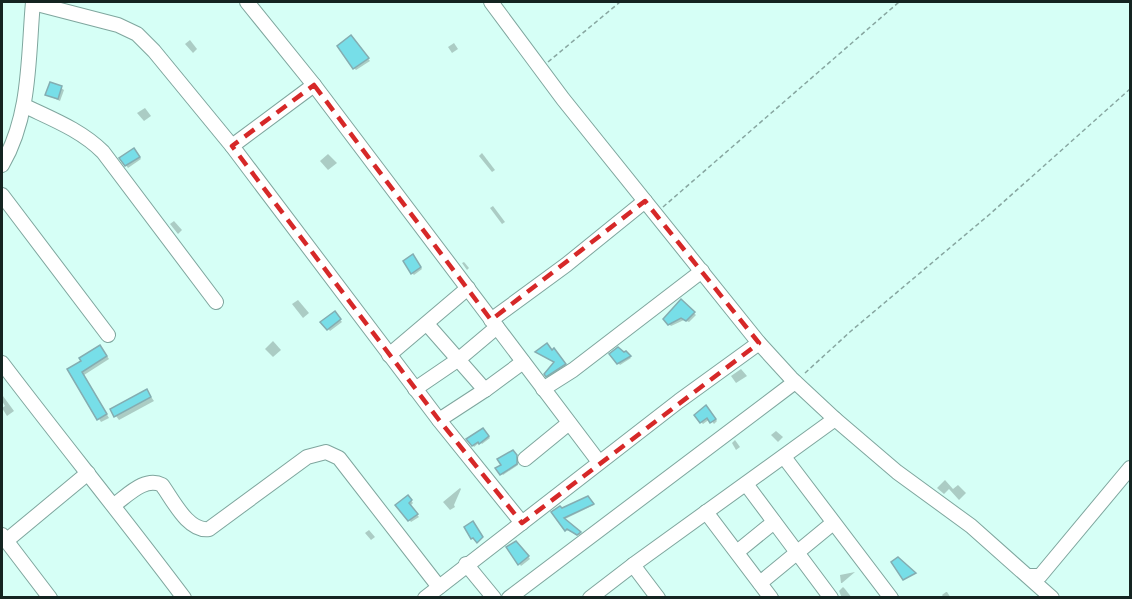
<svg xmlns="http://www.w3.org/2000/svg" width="1132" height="599" viewBox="0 0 1132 599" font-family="'Roboto Condensed',sans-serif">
<rect width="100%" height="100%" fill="#d6fff6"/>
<g fill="#0003">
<polygon points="351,37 370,61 356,70 354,68"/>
<polygon points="190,40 197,49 193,53 185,44"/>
<polygon points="454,43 458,49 452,53 448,47"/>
<polygon points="61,88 64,90 60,101 47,95"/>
<polygon points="145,108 151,116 144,121 137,113"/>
<polygon points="136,152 141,159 128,168 121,158"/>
<polygon points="482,153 495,170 492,172 479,156"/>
<polygon points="328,154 337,163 328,170 320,161"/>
<polygon points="493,206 505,222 502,224 490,208"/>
<polygon points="174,221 182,230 178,234 170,224"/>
<polygon points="415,258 422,269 414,275 412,273"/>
<polygon points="464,262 469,268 467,270 462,263"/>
<polygon points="298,300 309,313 303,318 292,304"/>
<polygon points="681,301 696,315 689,322 684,320 671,326 669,324"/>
<polygon points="334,313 342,322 330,331 323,322"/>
<polygon points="273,341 281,350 273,357 265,349"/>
<polygon points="103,350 109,359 84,375 109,418 101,422 69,370"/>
<polygon points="552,351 555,352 566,366 548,377 546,374 556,362"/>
<polygon points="626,352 631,358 620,365 611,354"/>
<polygon points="741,369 747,376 736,383 731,376"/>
<polygon points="146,390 154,401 119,420 116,416"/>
<polygon points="3,396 14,411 7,416 2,408 5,406 2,401"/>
<polygon points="708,409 717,421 714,424 710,419 703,424 701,422"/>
<polygon points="483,430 490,438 482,444 480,442 474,447 468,439"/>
<polygon points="776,431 783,437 778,442 771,435"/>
<polygon points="735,440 740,447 736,450 732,443"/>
<polygon points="512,452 518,458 518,465 503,475 498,469"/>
<polygon points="945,480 953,489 958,485 966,493 959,500 949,489 944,494 937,488"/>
<polygon points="460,488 461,489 454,505 455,507 450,510 443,502"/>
<polygon points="408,497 413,503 410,506 419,517 411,522 398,505"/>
<polygon points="588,497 594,505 563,520 581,534 579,535 569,529 567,531 553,512"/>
<polygon points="369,530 375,537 371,540 365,533"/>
<polygon points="509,547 525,552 530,559 521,566"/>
<polygon points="855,572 842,583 841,583 840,575"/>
<polygon points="843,587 845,589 852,598 842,598 839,591"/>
<polygon points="946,592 947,592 951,598 944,598 942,595"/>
</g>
<g fill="#77dee8" stroke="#84adb1" stroke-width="1.5">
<polygon points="351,35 369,58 353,69 337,46"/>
<polygon points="50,82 62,86 58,99 45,95"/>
<polygon points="134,148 140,157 125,166 119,158"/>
<polygon points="413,254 421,267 411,274 403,261"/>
<polygon points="681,299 695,312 686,321 681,318 668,325 663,319"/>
<polygon points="335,311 341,319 327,330 320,322"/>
<polygon points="547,343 552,350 554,348 566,364 546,377 544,374 554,362 535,352"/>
<polygon points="100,345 107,356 82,372 107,414 97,420 67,369 81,361 79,358"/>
<polygon points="618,347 624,352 626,351 631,356 617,364 609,354"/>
<polygon points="147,389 151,397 114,417 110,409"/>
<polygon points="706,405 716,419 710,423 707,418 700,423 694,415"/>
<polygon points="483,428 489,436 479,444 478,442 472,446 466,439"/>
<polygon points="513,450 517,455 517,464 500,475 495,468 501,465 497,459"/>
<polygon points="408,495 412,500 409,503 418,514 408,521 395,505"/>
<polygon points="588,496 594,504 564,518 581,532 577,535 567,529 565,531 551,512 560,506 562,508"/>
<polygon points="473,521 483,537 477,543 473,538 471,539 464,527"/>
<polygon points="516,541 529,556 518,565 506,547"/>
<polygon points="898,557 916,573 903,580 891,562"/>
</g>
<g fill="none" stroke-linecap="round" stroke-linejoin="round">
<g stroke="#7fa69e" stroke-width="16">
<g id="minor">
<polyline points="247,2 314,85 599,462"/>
<polyline points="491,2 563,99 759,343 791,378 835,419 897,472 971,526 1052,598"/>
<polyline points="33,3 118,25 137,34 154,51 232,146 439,420 522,523"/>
<path d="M25 106C52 119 81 130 103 152L216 302"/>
<polyline points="232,146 314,85"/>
<path d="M2 165C31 115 28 57 33 2"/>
<polyline points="2,195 108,335"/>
<polyline points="491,320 566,265 645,201"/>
<polyline points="427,324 485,390"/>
<polyline points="389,355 468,288"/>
<path d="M2 363C62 442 124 518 184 598"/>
<polyline points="415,389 459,359 497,327"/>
<polyline points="543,389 573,370 702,271"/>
<polyline points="439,420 485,390 523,362"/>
<polyline points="784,457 891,598"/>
<polyline points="525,459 569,423"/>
<polyline points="746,484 831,598"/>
<path d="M114 505C127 496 145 476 162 485 173 500 188 532 209 529L307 457 326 452 339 458 439 587"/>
<polyline points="706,512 771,598"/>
<polyline points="2,535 50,598"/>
<polyline points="6,541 88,473"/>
<polyline points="737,552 774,522"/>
<polyline points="466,564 494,598"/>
<polyline points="633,565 658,598"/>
<polyline points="1029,576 1040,576 1130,468"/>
<polyline points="760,583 833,523"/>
<polyline points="425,598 679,401 759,343"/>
<polyline points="509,598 795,382"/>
<polyline points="590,598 633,565 835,419"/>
</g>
</g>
<g stroke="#87a6a0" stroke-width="1.5" stroke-dasharray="4.5 3" stroke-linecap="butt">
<polyline points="548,62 620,2"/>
<polyline points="663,207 899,2"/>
<polyline points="805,373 851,331 990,214 1130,89"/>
</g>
<use href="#minor" stroke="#fff" stroke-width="14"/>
</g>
<path fill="none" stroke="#d62828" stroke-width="4.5" stroke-dasharray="12 8" stroke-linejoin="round" d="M314 85 491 320 645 201 759 343 522 523 439 420 232 146Z"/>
<rect width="1132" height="599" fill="none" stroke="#142421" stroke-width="6"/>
</svg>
